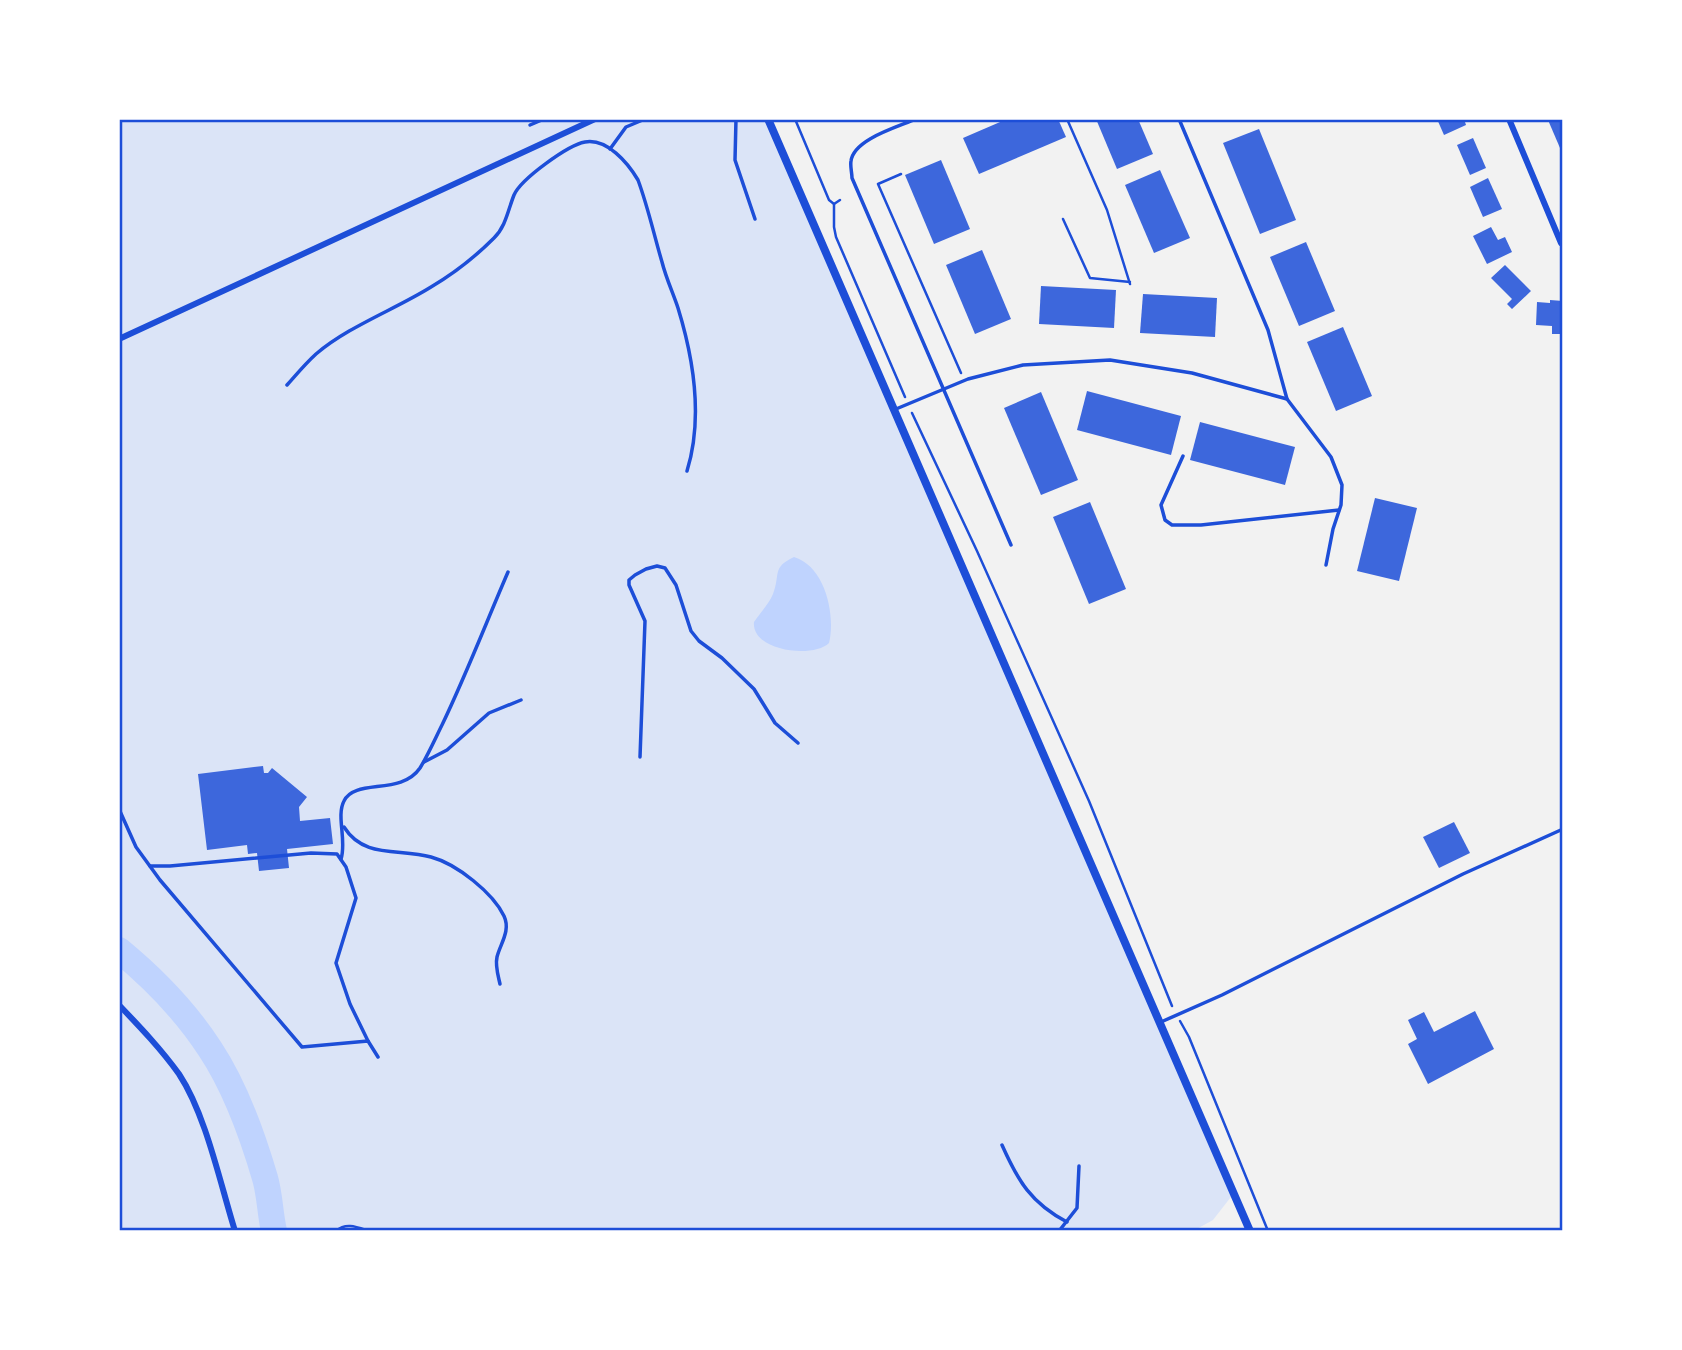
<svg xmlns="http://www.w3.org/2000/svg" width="1682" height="1350" viewBox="0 0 1682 1350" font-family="Roboto,sans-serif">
<rect width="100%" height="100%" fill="#f2f2f2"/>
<polygon fill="#dbe4f7" points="119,119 771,119 1234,1193 1213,1220 1193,1231 119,1231"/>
<path fill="#bfd3fe" d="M794 557C825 566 836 615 829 643 813 659 751 651 754 622 760 613 769 604 773 594 781 574 771 568 794 557Z"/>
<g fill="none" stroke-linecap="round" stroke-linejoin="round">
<path stroke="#bfd3fe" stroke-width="26" d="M119 950C153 978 186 1012 210 1049 234 1085 253 1137 265 1178 270 1195 270 1214 274 1231"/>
</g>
<g fill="#3d67dc">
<polygon points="1007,119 1058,119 1066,137 979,174 963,138"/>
<polygon points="1096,119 1138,119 1153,154 1117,169"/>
<polygon points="1437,119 1464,119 1466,125 1444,135"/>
<polygon points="1551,119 1563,119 1563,155 1548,120"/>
<polygon points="1259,129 1296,220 1260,234 1223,143"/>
<polygon points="1473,138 1486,168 1470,175 1457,145"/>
<polygon points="941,160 970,229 934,244 905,175"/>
<polygon points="1160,170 1190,238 1154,253 1125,185"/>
<polygon points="1488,178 1502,209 1483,217 1470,187"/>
<polygon points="1491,227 1498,240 1505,237 1512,252 1487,264 1473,236"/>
<polygon points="1306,242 1335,311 1299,326 1270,257"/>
<polygon points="982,250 1011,319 975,334 946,265"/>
<polygon points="1505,265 1531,291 1512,309 1507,304 1512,299 1491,278"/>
<polygon points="1041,286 1116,290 1114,328 1039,324"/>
<polygon points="1143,294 1217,298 1215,337 1140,333"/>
<polygon points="1550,300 1563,301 1563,334 1552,334 1552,326 1536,325 1537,302 1550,303"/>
<polygon points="1343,327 1372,396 1336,411 1307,342"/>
<polygon points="1087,391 1181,416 1171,455 1077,430"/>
<polygon points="1041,392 1078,480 1041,495 1004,408"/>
<polygon points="1200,422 1295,447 1285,485 1190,460"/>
<polygon points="1375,498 1417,508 1399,581 1357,571"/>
<polygon points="1090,502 1126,589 1089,604 1053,517"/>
<polygon points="263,766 264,773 268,773 272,768 307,797 299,807 300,821 330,818 333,844 287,849 289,868 259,871 257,853 248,854 247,845 207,850 198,774"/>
<polygon points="1454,822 1470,853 1439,868 1423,837"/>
<polygon points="1475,1011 1494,1049 1428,1084 1408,1044 1417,1039 1408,1020 1424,1012 1434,1032"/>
</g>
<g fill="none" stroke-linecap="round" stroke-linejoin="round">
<g stroke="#1d4ed8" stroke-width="2.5">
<polyline points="795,119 829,200 834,204 834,227 836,237 905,397"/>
<polyline points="1067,119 1107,210 1130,284"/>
<polyline points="901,174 878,184 961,373"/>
<polyline points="834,204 840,200"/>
<polyline points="1063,219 1090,278 1130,282"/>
<polyline points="912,413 977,551 1089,801 1172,1006"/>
<polyline points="1180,1021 1189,1037 1268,1231"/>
<path d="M336 1231C346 1222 357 1227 369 1231"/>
</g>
<g stroke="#1d4ed8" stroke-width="3.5">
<polyline points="736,119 735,160 755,219"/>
<path d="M916 119C898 127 854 139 851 161 850 166 852 173 852 178L1011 545"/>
<polyline points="1179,119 1268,330 1287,399"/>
<polyline points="530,125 544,119"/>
<polyline points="610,149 626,127 645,119"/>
<path d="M287 385C296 375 305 364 316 354 349 326 394 310 431 287 453 274 476 256 494 238 506 226 508 210 514 195 521 179 568 145 585 142 607 138 628 163 638 180 648 207 654 235 662 262 666 278 673 293 678 308 694 360 703 419 687 471"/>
<polyline points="896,409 968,379 1023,365 1110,360 1192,373 1287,399 1331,457 1342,485 1341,505 1333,529 1326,565"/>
<polyline points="1183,456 1161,505 1165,520 1172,525 1201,525 1339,510"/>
<polyline points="640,757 645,621 629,585 629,580 635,575 646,569 657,566 665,568 676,585 691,631 699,641 722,658 754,689 775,723 798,743"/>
<polyline points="424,762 447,750 489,713 521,700"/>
<polyline points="119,809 136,847 160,880 302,1047 368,1041 378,1057"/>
<path d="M344 827C364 859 399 848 431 857 457 864 493 893 504 916 511 931 500 944 497 957 495 966 498 975 500 984"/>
<path d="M341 859C347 841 336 816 344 801 355 778 401 796 420 768 428 755 435 739 442 725 466 675 486 623 508 572"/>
<polyline points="150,866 170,866 311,853 337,854 346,867 356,898 336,963 350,1004 368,1041"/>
<polyline points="1161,1022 1222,995 1463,874 1563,829"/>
<path d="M1002 1145C1018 1181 1031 1203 1067 1222"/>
<polyline points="1059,1231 1077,1208 1079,1166"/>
</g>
<g stroke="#1d4ed8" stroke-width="6">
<polyline points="1509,119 1561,243"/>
<polyline points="119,339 595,119"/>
<path d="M119 1005C140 1027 161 1049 179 1074 206 1115 220 1183 235 1231"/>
</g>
<polyline stroke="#1d4ed8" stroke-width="8" points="768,119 1250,1231"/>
</g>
<rect width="1682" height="1350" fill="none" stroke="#ffffff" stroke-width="242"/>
<rect x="121" y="121" width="1440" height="1108" fill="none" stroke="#1d4ed8" stroke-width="2.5"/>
</svg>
